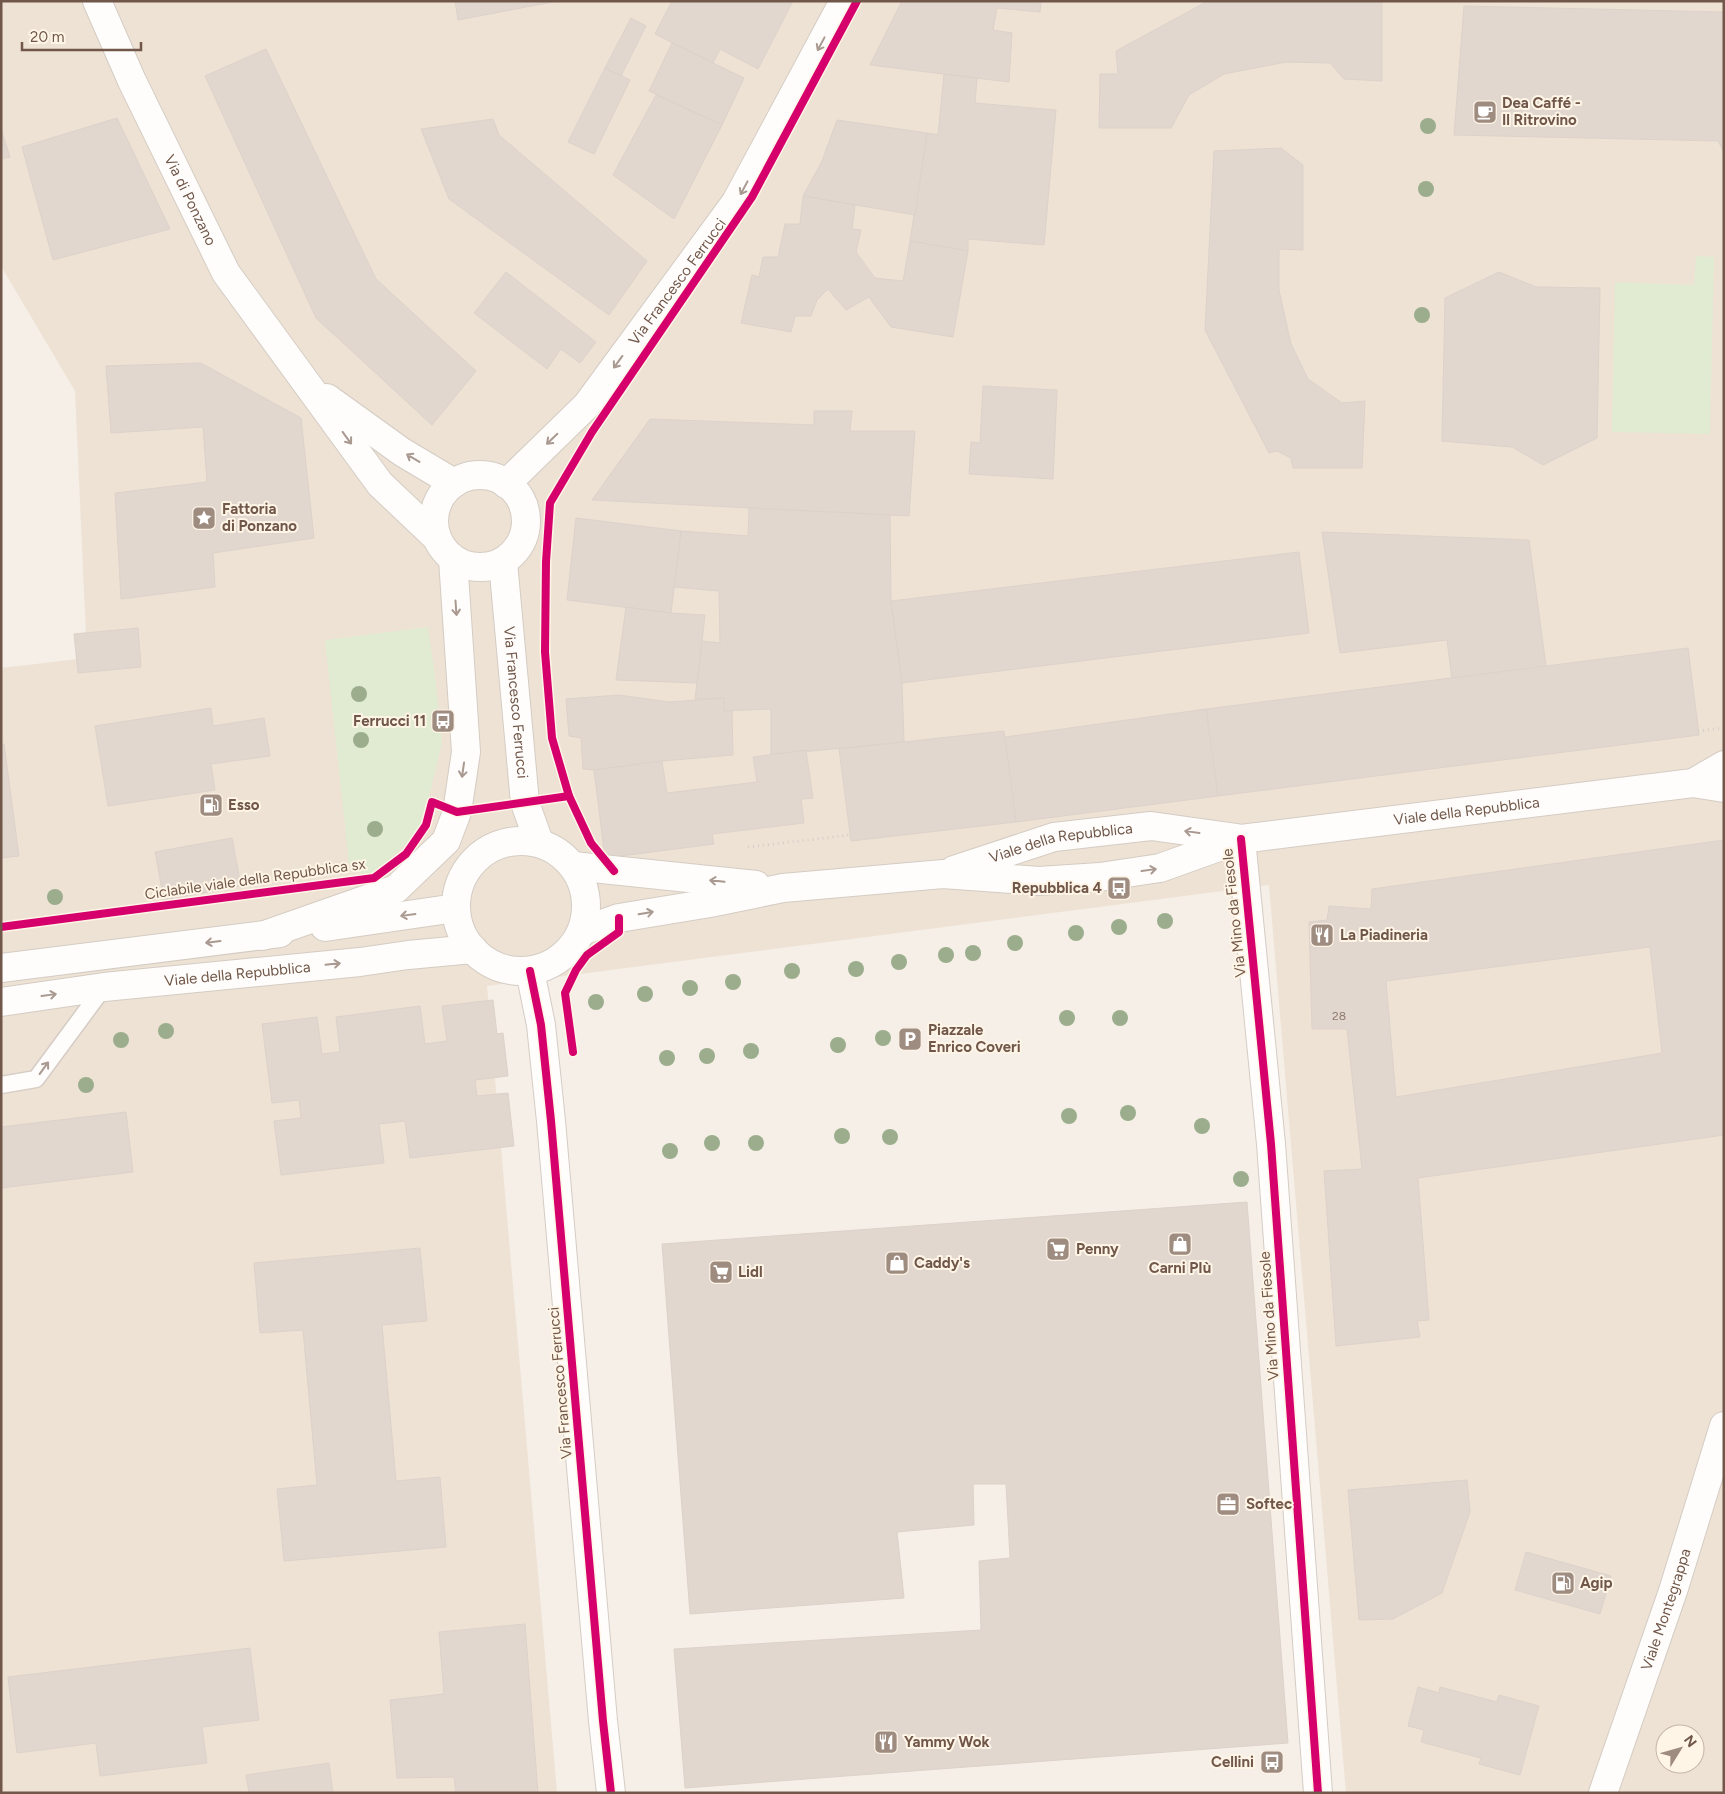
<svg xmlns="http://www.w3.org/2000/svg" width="1725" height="1794" viewBox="0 0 1725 1794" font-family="Figtree,sans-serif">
<rect width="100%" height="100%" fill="#f5efe7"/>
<path fill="#eee2d4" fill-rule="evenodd" d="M1 1H1724V1793H1346L1269 885 487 986 557 1793H1V668L87 658 75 391 1 266ZM1665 1734H1695V1764H1665Z"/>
<g fill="#e1ebd2">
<polygon points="1696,256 1714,257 1710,434 1612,432 1615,282 1694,285"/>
<polygon points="428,627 435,676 442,743 427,805 425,824 410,840 368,879 349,864 325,640"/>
</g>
<g fill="#e1d7cf" stroke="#ddd2ca" fill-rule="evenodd">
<polygon points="455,1 558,1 458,20"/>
<polygon points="672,1 793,1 758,69 720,49 713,63 655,34"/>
<polygon points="902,1 1041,1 1040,12 997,8 993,30 1012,33 1009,82 870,65"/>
<polygon points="1208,1 1382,1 1382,81 1344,79 1330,63 1286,62 1224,74 1189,95 1171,128 1099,128 1100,74 1118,74 1116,51"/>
<polygon points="1464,6 1724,12 1724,152 1718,141 1454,135"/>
<polygon points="631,18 646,26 621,76 605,68"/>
<polygon points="672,43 744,78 722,125 649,91"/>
<polygon points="266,49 376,279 476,371 432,425 316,318 205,76"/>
<polygon points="605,68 630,80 594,154 568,142"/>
<polygon points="944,74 977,78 975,103 1056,110 1044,245 968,239 968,251 910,241 927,133 938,135"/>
<polygon points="656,95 722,125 674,219 613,175"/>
<polygon points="117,118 170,229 53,260 22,147"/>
<polygon points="493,119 499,135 647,261 609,315 449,199 421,129"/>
<polygon points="837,120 927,133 915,215 803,196 822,161"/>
<polygon points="1,129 10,157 1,159"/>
<polygon points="1281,148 1303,165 1303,250 1279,249 1279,290 1291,344 1308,379 1342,403 1365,401 1362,468 1293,468 1291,458 1277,451 1269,453 1205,330 1214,151"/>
<polygon points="803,196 855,205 852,229 861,230 856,252 875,278 903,281 910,241 968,251 953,337 891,327 869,297 846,310 828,289 817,300 811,316 795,316 791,332 741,323 752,275 759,277 763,257 778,257 785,224 800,224"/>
<polygon points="506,272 596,342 580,363 561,349 547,369 474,313"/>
<polygon points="1499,272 1536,287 1600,288 1597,438 1543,465 1512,447 1442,441 1445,298"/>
<polygon points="201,363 301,418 314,538 213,553 215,587 121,599 115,493 207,482 203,427 111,433 106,366"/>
<polygon points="983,386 1057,390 1053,479 969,474 971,442 980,443"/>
<polygon points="814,411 852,411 850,431 915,431 909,516 592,500 650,419 814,425"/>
<polygon points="749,508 890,515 891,601 902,683 904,742 771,755 771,709 724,711 724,698 695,699 702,641 720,643 719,591 674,587 681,531 748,536"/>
<polygon points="576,518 681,531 671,613 567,600"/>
<polygon points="1322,532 1529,540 1546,666 1452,679 1447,640 1340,653"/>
<polygon points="1299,552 1309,633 902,683 891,601"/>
<polygon points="626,607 671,613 705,615 697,683 616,680"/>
<polygon points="138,628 141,667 78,673 74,634"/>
<polygon points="1688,648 1699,735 1218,796 1206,709"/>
<polygon points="619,695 669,702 724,698 724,711 732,711 733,755 662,761 594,770 583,769 581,738 569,736 566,699"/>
<polygon points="211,708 213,726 264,718 270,756 211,764 215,790 108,806 95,726"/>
<polygon points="1206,709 1218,796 1016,822 1005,737"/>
<polygon points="1004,731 1016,822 851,841 839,749"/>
<polygon points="1,744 4,744 19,856 1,858"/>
<polygon points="806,750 813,798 801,799 804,823 712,834 714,844 605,858 594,770 662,761 667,793 757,782 753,757"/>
<polygon points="232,838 241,886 164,900 155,852"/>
<path d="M1724 840V1135L1418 1178 1429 1320 1417 1321 1420 1337 1336 1346 1324 1171 1362 1169 1347 1029H1312L1309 922 1327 920 1329 906 1371 909 1372 889ZM1650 947 1662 1053 1396 1097 1386 981Z"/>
<polygon points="493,1000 497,1034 503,1033 508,1076 475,1080 477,1096 508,1093 514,1146 410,1158 405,1121 379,1124 384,1163 281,1175 274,1121 301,1118 299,1100 272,1103 262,1024 317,1017 322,1054 340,1052 336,1017 420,1006 425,1044 447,1041 442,1006"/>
<polygon points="126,1112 133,1172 1,1188 1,1127"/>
<polygon points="1247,1202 1288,1743 685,1788 674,1649 981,1630 979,1561 1010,1558 1006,1484 973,1484 974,1525 897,1532 904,1598 690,1614 662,1244"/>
<polygon points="420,1248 427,1321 382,1325 396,1481 440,1477 446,1547 284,1561 277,1489 317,1485 303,1330 260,1333 254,1263"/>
<polygon points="1467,1480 1470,1512 1442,1593 1393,1619 1359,1620 1348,1490"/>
<polygon points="1526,1552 1611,1576 1600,1614 1515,1590"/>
<polygon points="525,1624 538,1793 456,1793 454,1777 397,1778 390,1700 444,1694 439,1632"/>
<polygon points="250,1648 259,1720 202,1727 207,1763 100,1776 96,1743 17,1753 8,1677"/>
<polygon points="1418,1687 1439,1693 1440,1687 1497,1702 1499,1695 1539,1706 1520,1775 1479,1764 1481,1758 1421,1742 1424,1730 1408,1726"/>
<polygon points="329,1763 333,1793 249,1793 246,1775"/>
</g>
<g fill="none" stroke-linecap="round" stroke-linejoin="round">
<g stroke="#d4ccc5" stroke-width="19">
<polyline id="lane" points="1,1085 36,1079 104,987"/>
</g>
<g stroke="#d4ccc5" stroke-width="30">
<g id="street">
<polyline points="1241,839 1271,1144 1318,1793"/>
<polyline points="530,971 541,1025 551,1121 603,1721 611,1793"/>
</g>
</g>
<g stroke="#d4ccc4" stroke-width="30">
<g id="secondary">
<path id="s1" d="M97 1 132 81 226 273 380 484 437 538"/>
<polyline points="327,398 402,452 454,483"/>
<circle cx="480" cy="521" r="46"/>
<path id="s2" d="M506 484 587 405 736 202 844 1"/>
<path id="s3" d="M503 562 525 803 539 842"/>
<polyline points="1693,783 1724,765"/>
<circle cx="521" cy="906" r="65"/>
<polyline points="573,866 756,885"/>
<path id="s4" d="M954 870 1054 837 1151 826 1237 838"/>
<polyline points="325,927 456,908"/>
<path id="s5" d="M582 931 619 918 710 903 783 888 943 874 1039 881 1100 877 1160 868 1241 839 1693 783 1724 788"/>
<polyline points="262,936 396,889 446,841 457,812 466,752 453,559"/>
<polyline points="1,968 280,933"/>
<path id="s6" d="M1 1002 104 987 360 962 408 955 473 949"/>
<path id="s7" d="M1603 1793 1673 1591 1724 1426"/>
</g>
</g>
<g stroke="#d5cfc9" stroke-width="3" stroke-dasharray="1 4" stroke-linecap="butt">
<polyline points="1698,731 1724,728"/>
<polyline points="748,847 850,835"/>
</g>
<use href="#lane" stroke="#fefdfb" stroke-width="16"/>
<use href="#street" stroke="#fefdfb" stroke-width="28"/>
<use href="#secondary" stroke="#fefdfb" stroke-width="28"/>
<g stroke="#fef5e7" stroke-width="11">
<g id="cycleway">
<polyline points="569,796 552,738 545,652 546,562 550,503 592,432 752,197 857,1"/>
<polyline points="1241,839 1271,1144 1318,1793"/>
<polyline points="1,927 374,878 406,854 426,825 432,802 457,812 569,796 591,843 614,871"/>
<polyline points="530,971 541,1025 551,1121 603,1721 611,1793"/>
<polyline points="573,1052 565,993 576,970 587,955 619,932 619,918"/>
</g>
</g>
<use href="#cycleway" stroke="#d6006c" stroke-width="8"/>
</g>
<g fill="#9bad8c">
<circle cx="1428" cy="126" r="8"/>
<circle cx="1426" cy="189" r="8"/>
<circle cx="1422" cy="315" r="8"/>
<circle cx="359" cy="694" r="8"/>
<circle cx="361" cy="740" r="8"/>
<circle cx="375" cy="829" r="8"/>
<circle cx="55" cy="897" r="8"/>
<circle cx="1165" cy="921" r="8"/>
<circle cx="1119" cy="927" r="8"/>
<circle cx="1076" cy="933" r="8"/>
<circle cx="1015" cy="943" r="8"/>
<circle cx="973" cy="953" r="8"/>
<circle cx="946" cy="955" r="8"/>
<circle cx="899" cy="962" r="8"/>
<circle cx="856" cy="969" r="8"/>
<circle cx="792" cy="971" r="8"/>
<circle cx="733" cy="982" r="8"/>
<circle cx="690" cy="988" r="8"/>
<circle cx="645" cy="994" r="8"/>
<circle cx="596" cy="1002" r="8"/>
<circle cx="1067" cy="1018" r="8"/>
<circle cx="1120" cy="1018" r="8"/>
<circle cx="166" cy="1031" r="8"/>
<circle cx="883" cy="1038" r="8"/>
<circle cx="121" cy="1040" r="8"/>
<circle cx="838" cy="1045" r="8"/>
<circle cx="751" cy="1051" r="8"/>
<circle cx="707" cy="1056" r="8"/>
<circle cx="667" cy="1058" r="8"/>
<circle cx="86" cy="1085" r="8"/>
<circle cx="1128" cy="1113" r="8"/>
<circle cx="1069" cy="1116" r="8"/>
<circle cx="1202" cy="1126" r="8"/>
<circle cx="842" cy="1136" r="8"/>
<circle cx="890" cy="1137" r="8"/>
<circle cx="712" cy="1143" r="8"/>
<circle cx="756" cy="1143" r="8"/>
<circle cx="670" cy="1151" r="8"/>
<circle cx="1241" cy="1179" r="8"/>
</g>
<defs><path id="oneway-shaft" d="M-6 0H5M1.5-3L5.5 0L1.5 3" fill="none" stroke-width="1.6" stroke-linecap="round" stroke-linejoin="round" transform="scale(1.25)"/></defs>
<g stroke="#a99990">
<use href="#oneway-shaft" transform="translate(821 44) rotate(118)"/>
<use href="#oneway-shaft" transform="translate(744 188) rotate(118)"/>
<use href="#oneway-shaft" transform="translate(618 362) rotate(126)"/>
<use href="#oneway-shaft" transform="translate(347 438) rotate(54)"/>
<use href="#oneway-shaft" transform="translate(552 439) rotate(136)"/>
<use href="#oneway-shaft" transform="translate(413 458) rotate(-149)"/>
<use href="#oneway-shaft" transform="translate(456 608) rotate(86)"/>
<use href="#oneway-shaft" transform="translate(463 770) rotate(98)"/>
<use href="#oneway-shaft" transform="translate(1192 832) rotate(-172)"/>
<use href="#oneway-shaft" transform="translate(1149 870) rotate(-8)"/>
<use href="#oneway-shaft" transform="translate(717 881) rotate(-174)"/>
<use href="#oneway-shaft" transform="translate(646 913) rotate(-9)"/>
<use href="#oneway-shaft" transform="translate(408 915) rotate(172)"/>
<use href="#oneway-shaft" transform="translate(213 942) rotate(173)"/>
<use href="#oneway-shaft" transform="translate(333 964) rotate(-6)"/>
<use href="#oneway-shaft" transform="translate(49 995) rotate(-8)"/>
<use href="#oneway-shaft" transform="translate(44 1068) rotate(-54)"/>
</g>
<defs>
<g id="cafe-square" transform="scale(1.25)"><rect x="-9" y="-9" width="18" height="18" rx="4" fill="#9f8c80" stroke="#fef5e7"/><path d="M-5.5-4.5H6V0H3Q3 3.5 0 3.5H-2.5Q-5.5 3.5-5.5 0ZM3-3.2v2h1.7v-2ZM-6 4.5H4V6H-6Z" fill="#fff"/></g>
<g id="sight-square" transform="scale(1.25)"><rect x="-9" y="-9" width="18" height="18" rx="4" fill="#9f8c80" stroke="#fef5e7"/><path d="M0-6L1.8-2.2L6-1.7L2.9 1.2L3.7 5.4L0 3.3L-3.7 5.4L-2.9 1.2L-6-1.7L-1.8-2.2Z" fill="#fff"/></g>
<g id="bus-square" transform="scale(1.25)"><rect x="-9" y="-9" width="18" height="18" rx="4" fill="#9f8c80" stroke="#fef5e7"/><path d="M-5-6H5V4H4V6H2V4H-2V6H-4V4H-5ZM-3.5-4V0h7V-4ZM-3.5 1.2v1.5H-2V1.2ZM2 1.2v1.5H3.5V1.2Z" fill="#fff"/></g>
<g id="fuel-square" transform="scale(1.25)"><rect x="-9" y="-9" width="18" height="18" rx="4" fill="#9f8c80" stroke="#fef5e7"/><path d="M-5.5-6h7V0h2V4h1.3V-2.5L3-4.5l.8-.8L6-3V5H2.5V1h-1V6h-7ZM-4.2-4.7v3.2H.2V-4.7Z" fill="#fff"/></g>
<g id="restaurant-square" transform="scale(1.25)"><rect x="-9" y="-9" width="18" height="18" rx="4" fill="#9f8c80" stroke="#fef5e7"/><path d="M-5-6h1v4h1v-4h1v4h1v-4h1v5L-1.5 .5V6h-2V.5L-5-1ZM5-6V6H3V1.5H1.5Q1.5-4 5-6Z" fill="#fff"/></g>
<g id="parking-square" transform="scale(1.25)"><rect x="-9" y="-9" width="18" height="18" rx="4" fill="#9f8c80" stroke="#fef5e7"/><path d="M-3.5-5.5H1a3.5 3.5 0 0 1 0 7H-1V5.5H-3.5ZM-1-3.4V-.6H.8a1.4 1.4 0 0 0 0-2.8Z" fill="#fff"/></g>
<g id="shop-square" transform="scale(1.25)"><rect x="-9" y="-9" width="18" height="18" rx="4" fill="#9f8c80" stroke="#fef5e7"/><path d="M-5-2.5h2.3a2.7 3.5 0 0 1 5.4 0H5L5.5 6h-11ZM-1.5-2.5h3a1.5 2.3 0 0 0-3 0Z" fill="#fff"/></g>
<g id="supermarket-square" transform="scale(1.25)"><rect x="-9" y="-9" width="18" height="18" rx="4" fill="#9f8c80" stroke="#fef5e7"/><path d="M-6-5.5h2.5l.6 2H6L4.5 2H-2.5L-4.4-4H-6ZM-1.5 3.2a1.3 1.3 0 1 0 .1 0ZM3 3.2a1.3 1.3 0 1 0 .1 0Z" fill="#fff"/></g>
<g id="office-square" transform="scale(1.25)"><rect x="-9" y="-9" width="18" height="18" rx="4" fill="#9f8c80" stroke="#fef5e7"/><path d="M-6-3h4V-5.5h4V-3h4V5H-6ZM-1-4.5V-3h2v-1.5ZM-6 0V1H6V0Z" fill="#fff"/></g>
</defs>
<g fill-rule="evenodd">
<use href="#cafe-square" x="1485" y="112"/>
<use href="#sight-square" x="204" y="518"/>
<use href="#bus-square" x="443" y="721"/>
<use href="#fuel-square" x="211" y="805"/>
<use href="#bus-square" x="1119" y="888"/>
<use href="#restaurant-square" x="1322" y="935"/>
<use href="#parking-square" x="910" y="1039"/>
<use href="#shop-square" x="1180" y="1244"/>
<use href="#supermarket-square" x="1058" y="1249"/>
<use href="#shop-square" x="897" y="1263"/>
<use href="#supermarket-square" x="721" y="1272"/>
<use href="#office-square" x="1228" y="1504"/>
<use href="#fuel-square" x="1563" y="1583"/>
<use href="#restaurant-square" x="886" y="1742"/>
<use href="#bus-square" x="1272" y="1762"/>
</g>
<g text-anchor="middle" stroke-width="4" stroke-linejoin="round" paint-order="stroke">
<g font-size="12" fill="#8f796d">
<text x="1339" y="1020">28</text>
</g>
<g font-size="15" font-weight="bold" fill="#715749" stroke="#fef5e7" text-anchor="start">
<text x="1502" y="108">Dea Caffé -<tspan x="1502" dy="17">Il Ritrovino</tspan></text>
<text x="222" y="514">Fattoria<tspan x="222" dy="17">di Ponzano</tspan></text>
<text x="426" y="726" text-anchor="end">Ferrucci 11</text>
<text x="228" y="810">Esso</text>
<text x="1102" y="893" text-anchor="end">Repubblica 4</text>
<text x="1340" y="940">La Piadineria</text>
<text x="928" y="1035">Piazzale<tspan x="928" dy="17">Enrico Coveri</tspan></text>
<text x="1076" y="1254">Penny</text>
<text x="914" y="1268">Caddy's</text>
<text x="1180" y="1273" text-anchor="middle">Carni PIù</text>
<text x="738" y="1277">Lidl</text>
<text x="1246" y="1509">Softec</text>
<text x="1580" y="1588">Agip</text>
<text x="904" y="1747">Yammy Wok</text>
<text x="1254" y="1767" text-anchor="end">Cellini</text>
</g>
<g font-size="15" fill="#715749" stroke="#fef5e7">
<text dy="5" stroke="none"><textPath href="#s1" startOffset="220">Via di Ponzano</textPath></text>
<text dy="5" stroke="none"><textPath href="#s2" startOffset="266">Via Francesco Ferrucci</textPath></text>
<text dy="5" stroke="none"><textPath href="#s3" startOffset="141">Via Francesco Ferrucci</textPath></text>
<text dy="5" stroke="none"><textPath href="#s5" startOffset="898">Viale della Repubblica</textPath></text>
<text dy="5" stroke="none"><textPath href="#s4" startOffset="111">Viale della Repubblica</textPath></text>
<text transform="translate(255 879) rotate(-8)" y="5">Ciclabile viale della Repubblica sx</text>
<text transform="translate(1234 913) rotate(-96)" y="5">Via Mino da Fiesole</text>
<text dy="5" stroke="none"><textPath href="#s6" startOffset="238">Viale della Repubblica</textPath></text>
<text transform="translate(1269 1316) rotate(-94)" y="5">Via Mino da Fiesole</text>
<text transform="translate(560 1383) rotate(-95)" y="5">Via Francesco Ferrucci</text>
<text dy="5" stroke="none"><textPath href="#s7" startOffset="194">Viale Montegrappa</textPath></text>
</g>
</g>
<rect width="1725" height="1794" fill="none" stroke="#715749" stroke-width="5"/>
<g transform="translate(1680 1749) rotate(53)"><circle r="24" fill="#fef5e7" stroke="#c6b6a8"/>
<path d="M0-4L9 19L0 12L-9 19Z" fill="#9f8c80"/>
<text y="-8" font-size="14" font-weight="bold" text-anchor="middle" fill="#715749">N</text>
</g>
<path d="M22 42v8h119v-8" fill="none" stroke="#715749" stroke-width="2.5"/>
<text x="30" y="42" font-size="15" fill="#715749" stroke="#fef5e7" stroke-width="4" paint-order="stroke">20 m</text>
</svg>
